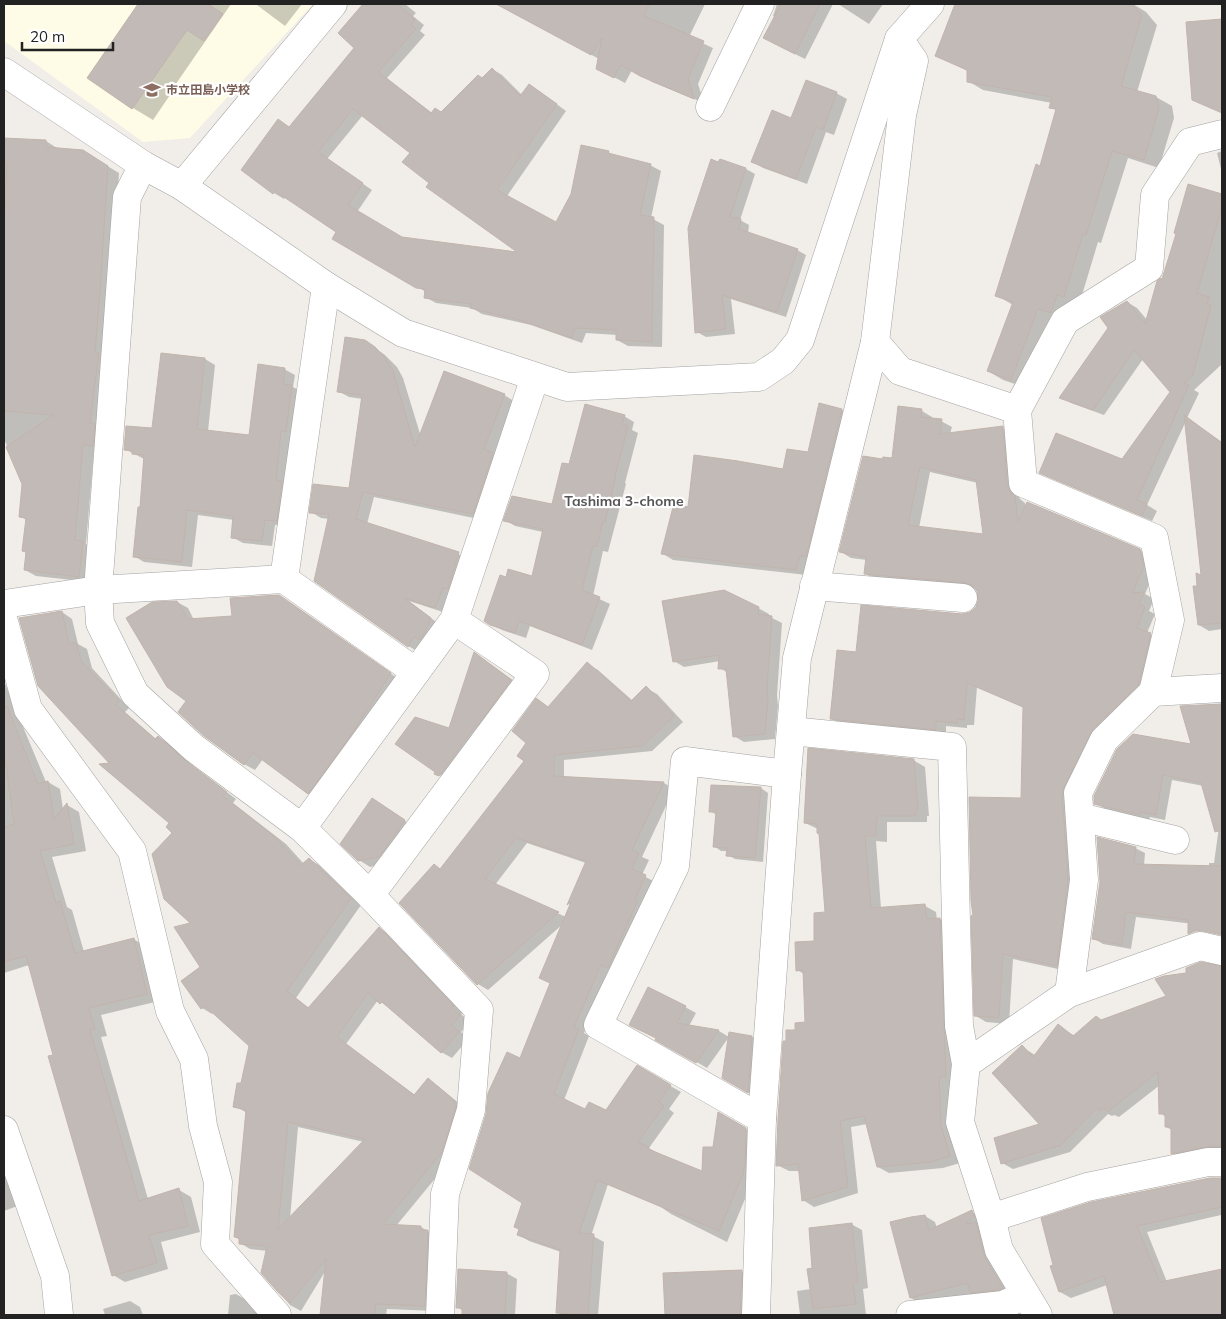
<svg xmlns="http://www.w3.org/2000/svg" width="1226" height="1319" viewBox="0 0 1226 1319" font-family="Mulish,'Noto Sans JP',sans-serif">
<rect width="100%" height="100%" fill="#f1eee9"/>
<polygon fill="#fefce6" points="4,4 313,4 190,138 143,142 4,41"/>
<g fill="#0003" fill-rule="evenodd">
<polygon points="139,4 231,4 171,91 172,92 153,120 133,108 88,77"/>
<polygon points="258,4 302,4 285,26 257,5"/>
<path d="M365 4H405L416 13 413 16 424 25 420 31 425 35 387 78 432 113H442L483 79 492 69 502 75 522 95 540 92 566 111 507 196 556 223 608 152 616 157 650 165 661 171 651 218 664 225 662 347 628 346 617 340V335L586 333 582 343 531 325 482 314 472 308 436 303 425 297 426 292 334 238 338 232 286 196 284 199 274 193 290 128 356 48 340 33ZM363 115 412 153 431 183 522 254 402 238 357 212 372 190 327 159Z"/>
<polygon points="530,4 705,4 689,37 713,48 698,84 704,103 652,82 632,70 625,83 608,74 599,59 523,17"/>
<polygon points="777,4 833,4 805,59 775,44 775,17 773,16"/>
<polygon points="838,4 883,4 869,24"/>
<polygon points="958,4 1133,4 1146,12 1157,25 1137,92 1156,97 1172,106 1174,118 1159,168 1128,158 1101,243 1098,242 1079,305 1027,388 1003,380 988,371 1013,305 996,295 1041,167 1057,111 1051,107 1052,103 983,90 968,81 968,71 936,55"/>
<polygon points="1222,21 1222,112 1203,103 1188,23"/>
<polygon points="836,93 847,99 834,135 826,132 807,184 763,168 753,162 792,120"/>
<polygon points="4,140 46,141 57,148 57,149 94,158 119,173 111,299 104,451 94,450 86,544 93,548 90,582 36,576 25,570 27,553 23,551 27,520 21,517 24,484 4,439"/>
<polygon points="1222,151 1222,173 1217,153"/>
<polygon points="746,169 755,174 740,220 749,225 748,234 797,250 806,255 786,317 731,299 735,334 706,337 697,332 689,228"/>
<polygon points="1189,186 1222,196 1222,365 1221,365 1194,390 1199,393 1187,418 1222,442 1222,629 1209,631 1199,625 1198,587 1202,578 1186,421 1147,505 1157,511 1152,521 1051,478 1041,472 1123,461 1171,392 1143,359 1104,415 1071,403 1061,397 1127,302 1137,308 1148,321 1163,281"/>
<polygon points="365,341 385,355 397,367 403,378 421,437 504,395 514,401 494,455 503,460 483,520 374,497 367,524 458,554 469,560 446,613 409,601 440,625 419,652 408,646 329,519 321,518 311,512 350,489 363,399 349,397 338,391"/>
<polygon points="162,354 205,359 215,365 208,431 250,436 284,369 295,375 293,387 302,392 287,526 275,525 272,546 243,543 232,537 234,520 198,515 192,567 144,562 134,556 142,509 144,459 125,449 154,430"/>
<polygon points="820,404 842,410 852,416 807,575 673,560 663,554 682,511 784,470 809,453"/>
<path d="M922 411 932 417V419L941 421 952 427 950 434 1002 428 1013 434 1017 491 1020 499 1025 503 1026 508 1140 550 1150 556 1154 573 1145 594 1154 599 1149 611 1155 614 1147 633 1161 641 1149 690 1074 793 1078 886 1067 971 1013 959 1009 1024 986 1022 976 1016 1022 799 1025 708 977 687 974 725H967V728L946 726V735L842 725 832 719 857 653 962 615 971 613 977 608 980 600 978 590 976 588 876 580 866 574 867 560 851 558 841 552 883 461 893 460ZM930 472 978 483 984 535 919 528Z"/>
<polygon points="624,416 634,422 632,430 638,433 625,483 626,484 608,552 603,551 593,596 610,604 592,650 530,626 526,638 502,630 491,624 506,578 533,578 543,532 515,526 505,520 553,505 570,466"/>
<polygon points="279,596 290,603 400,680 319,799 308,793 263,759 255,770 244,764 205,735 188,701 177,602 188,608 194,620 234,617"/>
<polygon points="758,608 769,614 768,617 772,618 782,623 777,695 778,706 775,739 744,742 734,736 728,673 720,668 720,661 684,667 674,661"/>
<path d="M62 612 72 619 78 644 87 649 92 668 129 708 125 712 156 739 158 737 168 743 195 768 236 799 233 803 286 844 304 864 309 859 319 865 361 905 296 998 309 1008 379 928 389 934 463 1013 461 1014 470 1022 461 1032 468 1039 452 1058 441 1052 391 1009 378 1000 346 1044 415 1095 428 1080 438 1086 466 1109 452 1158 396 1226 421 1227 431 1233 435 1311 387 1309 386 1315H321L326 1270 301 1311 290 1305 262 1273 268 1251 250 1249 240 1243V1240L235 1237 247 1113 235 1106 242 1085 251 1046 214 1012 212 1014 202 1008V967L174 832 170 823 112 764 39 686ZM298 1127 364 1142 290 1219Z"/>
<polygon points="475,654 485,660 521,686 450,781 436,773"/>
<path d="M588 664 598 670 633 701 646 688 657 694 683 722 652 751 564 760V778L664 783 674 789 642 857 649 860 642 875 655 882 612 970 584 1033 589 1036 564 1100 586 1110 606 1111 637 1067 681 1092 669 1109 674 1113 649 1148 659 1154 703 1173 714 1148 719 1114 756 1135 753 1180 727 1242 671 1214 661 1207 608 1184 591 1236H593L604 1242 598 1315H562L557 1312 561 1252 529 1241 519 1235 523 1203 520 1059 551 984 563 924 488 990 478 984 401 903 441 870 526 761 528 743 537 700 549 708ZM527 843 586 863 569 904 571 905 566 917 495 885Z"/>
<polygon points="4,681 46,782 48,782 60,789 63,809 67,805 79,812 86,851 52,857 67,907 72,910 84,952 133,939 146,946 159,1001 101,1015 107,1036 101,1037 148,1199 179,1190 191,1197 200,1232 161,1242 168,1269 125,1282 113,1275 29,965 4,973"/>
<polygon points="1185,718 1222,718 1222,802 1216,800 1204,786 1172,780 1165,820 1150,817 1149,820 1106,809 1096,804 1192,745"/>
<polygon points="913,760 925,767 929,816 927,816 927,822 887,822 887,842 876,841 881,909 925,906 936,912 937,920 940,919 951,926 957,1082 950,1083 951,1132 960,1163 943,1168 889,1173 878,1167 867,1124 851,1127 858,1193 814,1207 803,1200 800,1171 789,1171 777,1165 788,1043 797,1031 807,1023 804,974 797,970 816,943 826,913 820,834 818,829 805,823"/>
<polygon points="761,788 768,793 763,862 735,859 728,855 728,851 721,851 714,846 717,815 710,811"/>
<polygon points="1222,805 1222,920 1210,919 1210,926 1136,917 1131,949 1103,944 1093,938 1101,882 1135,848 1145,853 1144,866 1209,867 1209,863 1214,863"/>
<polygon points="383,806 414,827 390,862 370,867 359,860"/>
<polygon points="1220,967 1222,968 1222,1152 1184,1159 1173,1153 1172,1130 1166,1127 1166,1117 1160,1113 1160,1085 1119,1117 1114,1115 1112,1116 1108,1114 1070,1152 1013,1169 1002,1163 1041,1125 1022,1047 1035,1055 1058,1026 1075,1036 1097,1017 1103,1021 1168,996"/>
<polygon points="685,1007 696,1013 689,1026 719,1031 729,1037 707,1068 657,1039"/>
<polygon points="730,1033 752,1037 762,1043 758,1098 724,1078"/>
<polygon points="4,1158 20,1205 4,1211"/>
<polygon points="1210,1179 1222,1179 1222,1227 1221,1215 1147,1232 1167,1282 1222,1270 1222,1315 1115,1315 1107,1285 1071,1298 1060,1292 1051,1267"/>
<polygon points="972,1212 982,1218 1013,1294 922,1305 911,1298 892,1223 925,1216 935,1222 937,1228"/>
<polygon points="851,1224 862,1230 868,1288 863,1289 866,1315 800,1315 797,1291 811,1289 813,1269"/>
<polygon points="741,1271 752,1277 751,1315 666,1315 665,1274"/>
<polygon points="506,1273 517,1279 515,1315 463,1315 463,1311 457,1307"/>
<polygon points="236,1294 246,1300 260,1315 228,1315 230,1295"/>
<polygon points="130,1301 140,1307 143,1315 103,1315 105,1315 103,1309"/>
</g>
<g fill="#c2bab6" stroke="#c2b4ac" fill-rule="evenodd">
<polygon points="138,4 208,4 223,14 204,41 187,30 132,109 87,78"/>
<path d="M363 4H397L415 19 411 25 416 29 378 72 431 113 435 108 441 112 478 75 482 78 492 68 520 96 529 84 557 104 497 190 556 222 571 194 581 145 609 151 608 153 651 164 640 215 654 217 652 342 616 340V330L575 328 572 338 519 320 470 308 471 304 424 298 425 289 416 288 332 239 336 232 275 191 273 194 241 170 278 119 289 127 354 48 338 33ZM353 109 410 153 402 162 429 183 426 187 517 252 402 237 348 205 363 183 318 152Z"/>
<polygon points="496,4 649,4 644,16 704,41 688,78 694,99 640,76 621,65 614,78 596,69 602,38 591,55"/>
<polygon points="781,4 820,4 795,54 763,38"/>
<polygon points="955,4 1132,4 1142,15 1121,86 1156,96 1159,108 1144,160 1112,151 1086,235 1083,234 1064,297 1057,295 1051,313 1038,309 1011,380 987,371 1013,302 995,296 1036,164 1040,166 1056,109 1049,108 1052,97 967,82 967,70 935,56"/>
<polygon points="1222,19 1222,113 1192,100 1186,22"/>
<polygon points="806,80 837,92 823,130 816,127 796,179 751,162 772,110 791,118"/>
<polygon points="4,138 46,140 46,147 83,150 108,166 100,292 95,352 99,353 90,423 95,424 93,446 83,445 75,540 83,541 79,577 24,570 26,552 22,551 26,518 19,517 22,484 6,447 53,415 4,411 4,231 7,162 4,162"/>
<polygon points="711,159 718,162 720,159 746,168 730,217 741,219 739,229 798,249 777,312 722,295 726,329 695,333 688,228"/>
<polygon points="1188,184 1222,194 1222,207 1197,293 1209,297 1207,304 1211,305 1193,375 1184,383 1189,385 1137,500 1147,504 1142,516 1039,473 1056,433 1122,459 1170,392 1134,350 1093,410 1059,398 1108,328 1100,317 1127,301 1145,324 1157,281 1160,278 1162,279 1176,234 1174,233"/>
<polygon points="345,337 365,340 375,347 386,359 393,371 415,447 444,371 505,394 484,449 493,453 473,514 363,492 356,519 459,552 448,589 443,588 435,608 404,598 431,618 424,634 420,640 414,637 408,647 314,581 329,514 309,513 313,484 349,488 362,395 337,392"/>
<polygon points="161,353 205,358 197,429 249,435 258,364 285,368 283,384 292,385 286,432 281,431 276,480 282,481 277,521 265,520 262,541 231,538 233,516 187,510 182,562 133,557 138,507 140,507 144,455 132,454 132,451 124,450 126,426 152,428"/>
<polygon points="819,403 842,409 806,557 800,556 796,570 661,554 673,507 681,509 681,505 688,507 694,455 738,461 783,469 787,449 808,452"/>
<polygon points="585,404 625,415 622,424 628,426 615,476 616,476 605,522 603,521 597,547 593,546 582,590 600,597 582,645 519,621 515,633 490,625 484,621 500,575 506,577 508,569 532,576 543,529 503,521 512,496 552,504 562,463 569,464"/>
<path d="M898 406 922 409 921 417 942 419 940 434 1003 426 1007 484 1010 492 1015 496 1018 522 1027 502 1140 549 1144 567 1132 593 1144 592 1139 604 1145 607 1137 628 1151 633 1139 684 1093 729 1064 787 1062 794 1068 880 1057 966 1003 954 999 1018 974 1016 971 916 973 915 971 901 969 797 1021 798 1023 707 967 683 964 720 957 719V723L936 721V730L830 719 837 650 856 652 861 605 962 614 970 612 976 607 978 600 977 591 972 585 965 583 864 574 866 557 839 552 863 456 882 459 883 457 892 458ZM920 467 976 480 983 534 908 525Z"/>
<polygon points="1184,415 1222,443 1222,623 1198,625 1193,586 1197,586 1196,573 1201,575"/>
<polygon points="724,590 759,607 758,614 772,616 767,688 768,699 765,734 733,737 726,669 718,669 719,655 673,662 662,601"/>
<polygon points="279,595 391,673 349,738 308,794 253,753 244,765 204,736 178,712 186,701 167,687 126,618 152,602 177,601 188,619 232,616 230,598"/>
<path d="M62 611 69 644 76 642 81 661 119 701 116 705 155 739 158 736 185 760 227 792 223 796 275 837 301 865 309 858 351 898 287 991 308 1008 379 927 454 1006 452 1008 460 1015 452 1025 459 1032 441 1053 382 1002 380 1004 368 993 337 1037 414 1095 428 1078 456 1102V1107L442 1152 383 1224 421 1226V1230H428L425 1306 376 1304 375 1315H320L326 1259 290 1303 278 1292 261 1273 267 1246 239 1244V1238L234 1237 246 1110 233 1107 237 1083H241L249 1046 205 1006 201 1009 181 981 200 967 174 927 190 923 164 899 152 854 172 833 166 827 169 823 99 764 109 763 38 686 19 618ZM288 1122 365 1139 278 1229Z"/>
<polygon points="474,652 511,680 478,725 477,724 439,776 434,774 435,772 395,744 415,717 449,728"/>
<polygon points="587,662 631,701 646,686 674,716 642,746 554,755 554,776 664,782 632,850 639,853 632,869 646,875 635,899 638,900 608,968 601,965 574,1027 579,1029 554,1094 585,1109 589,1102 606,1110 637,1065 671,1085 659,1102 664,1106 638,1142 649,1147 648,1149 702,1171 703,1147 713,1147 718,1112 746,1128 745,1168 744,1168 743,1174 719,1231 597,1180 579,1233 594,1234 588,1315 556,1313 560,1250 517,1235 519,1229 514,1227 522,1203 469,1169 486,1114 488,1093 507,1052 520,1058 550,983 539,978 571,902 567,905 586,861 516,838 485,879 559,912 477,985 399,903 434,864 440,869 524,761 517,756 526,743 512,731 536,698 548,707"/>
<polygon points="1222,704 1222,830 1215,832 1201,783 1163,775 1156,815 1140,812 1140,815 1094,804 1094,796 1117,749 1133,734 1191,744 1180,706"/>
<polygon points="7,706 38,784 48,781 54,819 67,803 74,844 40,851 56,903 60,901 75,953 134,938 147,994 89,1008 95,1029 90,1030 139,1201 179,1188 188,1226 149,1235 157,1263 112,1276 48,1056 53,1055 26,956 4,962 4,827 14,824 4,750 4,707"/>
<polygon points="808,748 914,759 918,810 916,810 916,816 877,816 876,836 865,836 871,908 925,904 927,919 940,918 946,1077 939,1077 941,1125 950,1156 931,1162 877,1167 864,1116 840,1121 848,1187 802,1201 798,1164 776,1166 778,1120 783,1041 786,1041 786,1030 795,1030 795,1023 805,1022 803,970 796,971 795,942 814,941 814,913 825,912 819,834 817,833 817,824 804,823"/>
<polygon points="711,785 761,787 755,858 726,856 727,848 713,847 716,812 709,812"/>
<polygon points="372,798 405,820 379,857 358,861 340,844"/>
<polygon points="1097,837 1136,847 1134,864 1222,866 1222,935 1203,931 1195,931 1188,934 1188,920 1126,912 1122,945 1092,939 1100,882"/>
<polygon points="1201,962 1222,966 1222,1146 1205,1147 1171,1154 1171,1127 1165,1127 1165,1114 1159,1114 1158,1072 1107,1112 1104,1108 1100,1111 1098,1107 1059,1147 1058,1146 1001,1164 994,1138 1039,1124 992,1073 1022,1045 1033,1057 1058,1024 1073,1036 1096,1016 1101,1020 1166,996 1155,979 1164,976 1186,973 1186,968"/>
<polygon points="648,987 686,1006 677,1023 719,1030 696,1063 655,1040 656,1038 629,1025"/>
<polygon points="729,1032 752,1036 748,1093 722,1078"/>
<polygon points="1210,1178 1222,1178 1222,1207 1137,1226 1160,1282 1222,1269 1222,1315 1114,1315 1104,1276 1059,1292 1050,1266 1053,1265 1041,1218 1091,1202"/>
<polygon points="972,1210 974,1216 966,1224 976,1222 985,1258 1003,1288 999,1290 971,1293 967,1283 910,1298 890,1222 911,1217 925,1215 929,1230"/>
<polygon points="852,1223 858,1283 853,1283 856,1304 813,1309 807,1269 812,1268 809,1228"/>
<polygon points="458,1269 507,1272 505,1315 462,1315 462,1308 456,1308"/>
<polygon points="742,1270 740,1315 665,1315 663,1273"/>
</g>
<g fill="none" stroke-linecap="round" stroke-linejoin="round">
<g stroke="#a3a3a3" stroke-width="29">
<g id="minor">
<polyline points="4,72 143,165 182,186 326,286 403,333 567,387 759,377 783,361 800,340 899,39 930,4"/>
<polyline points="710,107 760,4"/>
<polyline points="143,165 127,197 98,590 100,623 135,694 194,748 302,828 370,895 479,1010 471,1110 445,1194 440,1315"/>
<polyline points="182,186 333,4"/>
<polyline points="875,342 900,371 1017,410 1023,483 1154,538 1170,620 1153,692 1222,688"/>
<polyline points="1017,410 1065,321 1149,268 1155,195 1190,142 1222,134"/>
<polyline points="284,579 326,286"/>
<polyline points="814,586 963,598"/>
<polyline points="4,604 98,590 284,579 416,672"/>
<polyline points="4,622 28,709 132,851 170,1011 194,1059 203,1126 218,1182 215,1244 277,1315"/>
<polyline points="791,731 952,747 956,922 959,1026 966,1064"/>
<polyline points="1080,817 1175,840"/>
<polyline points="302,828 454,620 535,377"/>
<polyline points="370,895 535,674 454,620"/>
<polyline points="1069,993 1084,880 1078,793 1104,740 1153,692"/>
<polyline points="762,1119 598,1025 675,866 685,761 787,774"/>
<polyline points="4,1130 55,1276 59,1315"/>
<polyline points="991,1218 1087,1187 1208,1162 1222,1162"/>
<polyline points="756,1315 762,1119 787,774 797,658 875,342 902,115 914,61 899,39"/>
<polyline points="910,1315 1003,1305 1025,1295"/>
<polyline points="1038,1315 999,1250 991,1218 960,1122 966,1064 1069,993 1200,946 1222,951"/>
</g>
</g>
<use href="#minor" stroke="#fff" stroke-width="28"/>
</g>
<defs>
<g id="school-bare" transform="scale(1.35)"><path d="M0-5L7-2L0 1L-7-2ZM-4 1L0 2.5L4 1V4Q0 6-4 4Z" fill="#8d6e63" stroke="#fff" stroke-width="2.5" paint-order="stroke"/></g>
</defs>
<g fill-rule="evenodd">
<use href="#school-bare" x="152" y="90"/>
</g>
<g text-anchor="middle" stroke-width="4.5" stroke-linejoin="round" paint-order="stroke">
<g font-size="12" font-weight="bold" fill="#785e54" stroke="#fff" text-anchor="start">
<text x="166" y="94">市立田島小学校</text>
</g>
<g font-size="14" font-weight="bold" fill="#555" stroke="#fff">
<text x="624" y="506">Tashima 3-chome</text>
</g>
</g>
<rect width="1226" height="1319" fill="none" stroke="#222222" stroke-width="10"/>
<path d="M22 42v8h91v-8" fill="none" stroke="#222222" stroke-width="2.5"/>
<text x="30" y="42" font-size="15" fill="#222222" stroke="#ffffff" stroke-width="4" paint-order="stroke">20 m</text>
</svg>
